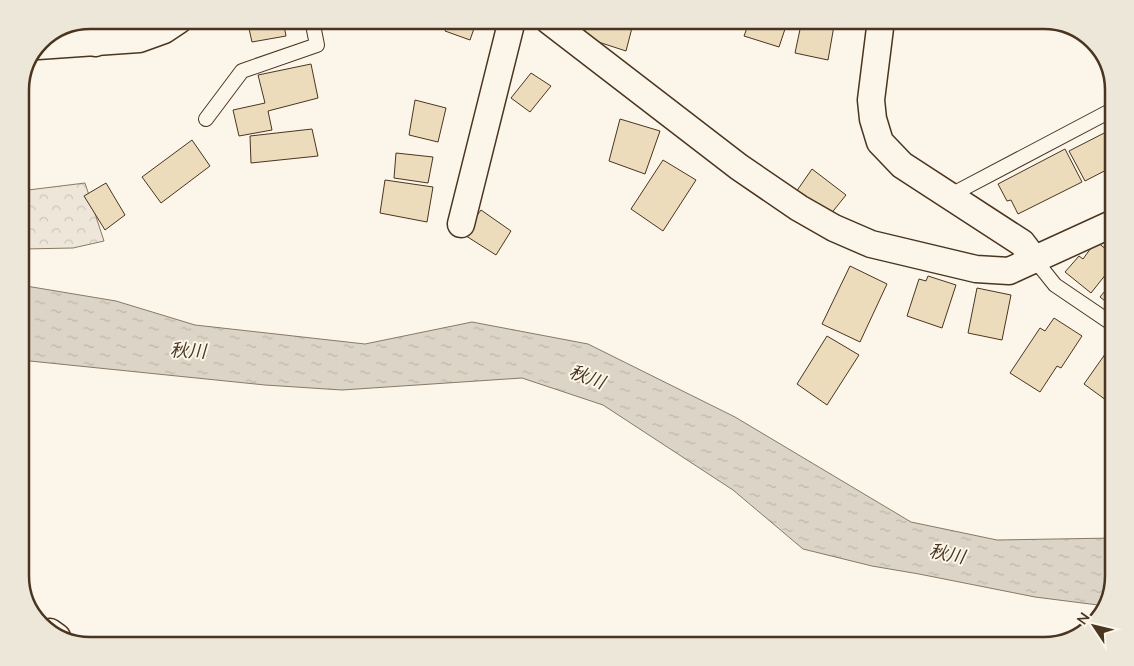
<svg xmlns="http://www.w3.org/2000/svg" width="1134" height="666" viewBox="0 0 1134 666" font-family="Lato,'Noto Sans JP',sans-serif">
<defs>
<pattern id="forest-crowns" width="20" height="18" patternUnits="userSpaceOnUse" patternTransform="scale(1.25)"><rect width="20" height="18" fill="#ede6d9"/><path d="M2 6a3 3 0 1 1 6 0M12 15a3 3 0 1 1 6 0" fill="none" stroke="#cdc6ba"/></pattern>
<pattern id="water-ripples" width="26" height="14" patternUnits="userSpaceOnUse" patternTransform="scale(1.25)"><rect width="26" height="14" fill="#dcd4c6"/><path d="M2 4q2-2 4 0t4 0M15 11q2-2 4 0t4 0" fill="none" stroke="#beb7aa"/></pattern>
</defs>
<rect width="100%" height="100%" fill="#fbf6e9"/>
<polygon fill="url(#forest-crowns)" stroke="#887966" points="85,183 104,241 73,248 24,249 20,247 20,191"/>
<polygon fill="url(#water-ripples)" stroke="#887966" points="20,285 116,301 195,325 365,344 472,322 588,344 735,417 911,522 997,540 1114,538 1114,577 1106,606 1035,597 919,574 872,566 803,549 733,490 603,405 522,378 342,390 265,385 20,360"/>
<g fill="#ecdcbc" stroke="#4a3520">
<polygon points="247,20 283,20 286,36 252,42"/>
<polygon points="449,20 477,20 470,40 445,31"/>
<polygon points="588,20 634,20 626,51 583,37"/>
<polygon points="703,20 727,20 723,29"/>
<polygon points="750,20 788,20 779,47 744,36"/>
<polygon points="802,20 835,20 828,60 795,53"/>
<polygon points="311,64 318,98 268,111 272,130 239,136 233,110 265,103 258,75"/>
<polygon points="531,73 551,86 530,112 511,98"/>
<polygon points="415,100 446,108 438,142 409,135"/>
<polygon points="620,119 660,131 645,174 609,161"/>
<polygon points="1114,128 1114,166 1085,181 1069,151"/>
<polygon points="312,129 318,156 251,163 250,136"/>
<polygon points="192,140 210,166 161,203 142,177"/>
<polygon points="1065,149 1082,182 1018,214 1011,200 1007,201 998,184"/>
<polygon points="396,153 433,157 428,183 394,178"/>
<polygon points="663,160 696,180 663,231 631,209"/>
<polygon points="812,169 846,195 830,215 796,192"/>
<polygon points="385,180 433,187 427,222 380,213"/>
<polygon points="106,183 125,215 105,230 84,196"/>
<polygon points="481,210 511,231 496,255 463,234"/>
<polygon points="1096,241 1114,256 1114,264 1091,293 1065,272 1079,256 1083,259"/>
<polygon points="850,266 887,284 860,342 822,324"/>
<polygon points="928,276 956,285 942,328 907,316 919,279 926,281"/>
<polygon points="1114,280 1114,308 1100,297"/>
<polygon points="977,288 1011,295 1002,340 968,333"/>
<polygon points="1054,318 1082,336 1061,368 1057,366 1040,392 1010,373 1040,328 1045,331"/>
<polygon points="827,336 859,355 827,405 797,384"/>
<polygon points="1108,350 1114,354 1114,397 1110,403 1084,384"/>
</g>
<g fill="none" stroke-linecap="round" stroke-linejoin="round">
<g stroke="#4a3520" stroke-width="16">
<g id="lane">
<polyline points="206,119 242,71 317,45 312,20"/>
<polyline points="949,196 1114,109"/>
<polyline points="1035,260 1055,285 1114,325"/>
</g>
</g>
<g stroke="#4a3520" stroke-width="29">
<g id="street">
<polyline points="92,20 95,43"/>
<polyline points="548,20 739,167 799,208 834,228 871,244 976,269 1009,271 1114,223"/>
<polyline points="881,20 871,100 873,119 880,142 902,165 1022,243 1035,260"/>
<polyline points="38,46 139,39 164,30 179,20"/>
<polyline points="461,224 512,20"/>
<polyline points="50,632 57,637"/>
</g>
</g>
<use href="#lane" stroke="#fbf6e9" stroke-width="14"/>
<use href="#street" stroke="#fbf6e9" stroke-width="26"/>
</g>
<g text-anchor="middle" stroke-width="4" stroke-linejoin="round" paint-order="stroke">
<g font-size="18" font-style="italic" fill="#4a3520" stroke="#fbf6e9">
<text transform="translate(188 351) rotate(2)" y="6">秋川</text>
<text transform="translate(587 377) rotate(20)" y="6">秋川</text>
<text transform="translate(947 554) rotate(11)" y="6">秋川</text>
</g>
</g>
<path d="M0 0H1134V666H0ZM90 29H1044A61 61 0 0 1 1105 90V576A61 61 0 0 1 1044 637H90A61 61 0 0 1 29 576V90A61 61 0 0 1 90 29Z" fill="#ede7d9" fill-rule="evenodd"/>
<path fill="none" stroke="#4a3520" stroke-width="2.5" d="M90 29H1044A61 61 0 0 1 1105 90V576A61 61 0 0 1 1044 637H90A61 61 0 0 1 29 576V90A61 61 0 0 1 90 29Z"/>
<g transform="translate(1094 626) rotate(305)" stroke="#fbf6e9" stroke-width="4" paint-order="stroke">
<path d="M0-4L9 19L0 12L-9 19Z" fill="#4a3520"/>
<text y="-8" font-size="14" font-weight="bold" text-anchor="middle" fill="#4a3520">N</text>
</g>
</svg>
